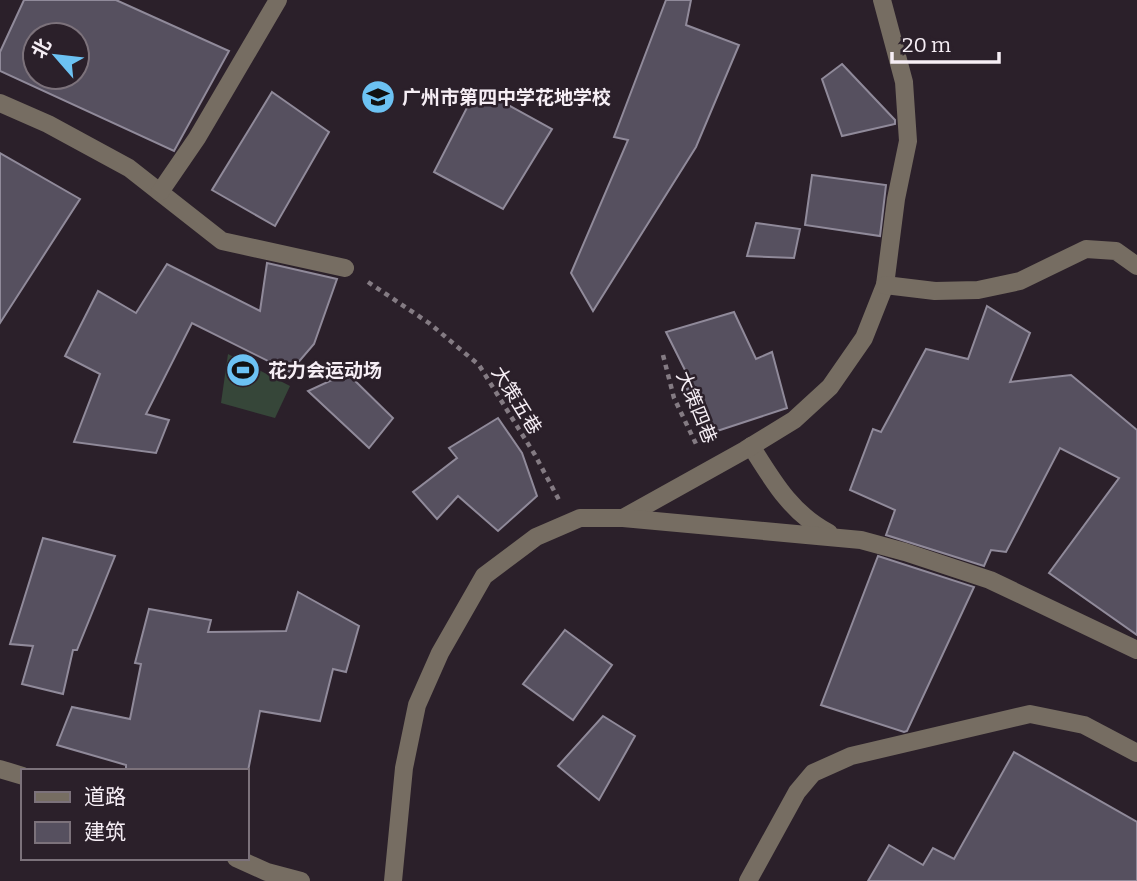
<svg xmlns="http://www.w3.org/2000/svg" width="1137" height="881" viewBox="0 0 1137 881" font-family="Bitter,'Noto Sans SC',serif">
<rect width="100%" height="100%" fill="#2b202a"/>
<polygon fill="#364639" points="228,354 290,386 275,418 221,403"/>
<g fill="#56505f" stroke="#908a9a" stroke-width="2" fill-rule="evenodd">
<path d="M24 0H116L229 51 174 151 0 71V52ZM35 35H77V77H35Z"/>
<polygon points="666,0 691,0 686,25 739,45 696,147 593,311 571,273 628,140 614,137"/>
<polygon points="842,64 895,120 895,124 842,136 822,79"/>
<polygon points="477,88 552,129 503,209 434,172"/>
<polygon points="272,92 329,132 275,226 212,190"/>
<polygon points="0,153 80,199 0,323"/>
<polygon points="812,175 886,185 880,236 805,225"/>
<polygon points="756,223 800,229 794,258 747,256"/>
<polygon points="267,263 337,279 314,344 290,372 192,323 146,414 169,420 156,453 74,442 100,374 65,356 98,291 136,313 167,264 260,311"/>
<polygon points="987,306 1030,333 1010,382 1071,375 1137,430 1137,635 1049,573 1119,478 1060,448 1006,552 991,550 984,566 886,535 895,510 850,490 873,429 881,432 926,349 968,359"/>
<polygon points="734,312 756,359 772,352 787,408 705,435 687,389 693,386 666,332"/>
<polygon points="347,373 393,418 369,448 308,391"/>
<polygon points="498,418 522,453 537,496 498,531 458,496 437,519 413,492 457,458 449,448"/>
<polygon points="43,538 115,556 77,650 73,650 63,694 22,684 33,646 10,644"/>
<polygon points="878,556 974,587 907,731 904,732 821,705"/>
<polygon points="298,592 359,626 346,672 333,669 320,721 260,711 248,771 126,771 126,765 57,745 72,707 130,719 141,664 135,663 149,609 211,620 208,632 286,631"/>
<polygon points="565,630 612,665 573,720 523,684"/>
<polygon points="603,716 635,736 599,800 558,766"/>
<polygon points="1014,752 1137,822 1137,881 868,881 889,845 923,865 933,848 954,859"/>
</g>
<g fill="none" stroke-linecap="round" stroke-linejoin="round">
<g stroke="#847b83" stroke-width="4.5" stroke-dasharray="5 5" stroke-linecap="butt">
<polyline points="368,282 429,323 479,365 535,455 559,500"/>
<polyline points="663,355 674,398 697,446"/>
</g>
<g stroke="#766d62" stroke-width="18">
<polyline points="0,103 48,124 129,168 222,241 345,268"/>
<polyline points="160,192 197,138 278,0"/>
<path d="M751 446C773 481 791 513 829 533"/>
<polyline points="623,518 745,450 794,420 830,387 864,338 885,285 896,199 908,141 904,82 882,0"/>
<polyline points="393,881 404,768 417,705 440,653 484,576 536,537 580,518 623,518 861,540 905,552 990,580 1137,650"/>
</g>
<g stroke="#766d62" stroke-width="18">
<polyline points="885,285 935,291 978,290 1020,281 1086,249 1116,251 1137,266"/>
<polyline points="0,769 23,776"/>
<polyline points="236,858 267,872 301,881"/>
<polyline points="748,881 797,792 813,773 851,756 1030,714 1084,725 1137,753"/>
</g>
</g>
<defs>
<g id="school-disc" transform="scale(1.75)"><circle r="9.5" fill="#6cc2f3" stroke="#2b202a"/><path d="M0-5L7-2L0 1L-7-2ZM-4 1L0 2.5L4 1V4Q0 6-4 4Z" fill="#111"/></g>
<g id="stadium-disc" transform="scale(1.75)"><circle r="9.5" fill="#6cc2f3" stroke="#2b202a"/><path d="M0-5a6.5 5 0 1 0 0 10a6.5 5 0 1 0 0-10ZM-3.5-1.8h7v3.6h-7Z" fill="#111"/></g>
</defs>
<g fill-rule="evenodd">
<use href="#school-disc" x="378" y="97"/>
<use href="#stadium-disc" x="243" y="370"/>
</g>
<g text-anchor="middle" stroke-width="5" stroke-linejoin="round" paint-order="stroke">
<g font-size="19" font-weight="bold" fill="#f6eef5" stroke="#2b202a" text-anchor="start">
<text x="402" y="104">广州市第四中学花地学校</text>
<text x="268" y="377">花力会运动场</text>
</g>
<g font-size="19" fill="#f6eef5" stroke="#2b202a">
<text transform="translate(517 400) rotate(58)" y="7">大策五巷</text>
<text transform="translate(697 407) rotate(68)" y="7">大策四巷</text>
</g>
</g>
<rect x="21" y="769" width="228" height="91" fill="#2b202a" stroke="#7c727b" stroke-width="2"/>
<rect x="35" y="792" width="35" height="10" fill="#766d62" stroke="#7c727b" stroke-width="2"/>
<text x="84" y="804" font-size="21" fill="#f6eef5">道路</text>
<rect x="35" y="822" width="35" height="21" fill="#56505f" stroke="#7c727b" stroke-width="2"/>
<text x="84" y="839" font-size="21" fill="#f6eef5">建筑</text>
<g transform="translate(56 56) rotate(298)"><circle r="33" fill="#2b202a" stroke="#7c727b" stroke-width="2"/>
<path d="M0-5L12 26L0 18L-12 26Z" fill="#6cc2f3"/>
<text y="-10" font-size="19" font-weight="bold" text-anchor="middle" fill="#f6eef5">北</text>
</g>
<path d="M892 52v10h107v-10" fill="none" stroke="#f6eef5" stroke-width="3.5"/>
<text x="902" y="52" font-size="21" fill="#f6eef5" stroke="#2b202a" stroke-width="5" paint-order="stroke">20 m</text>
</svg>
